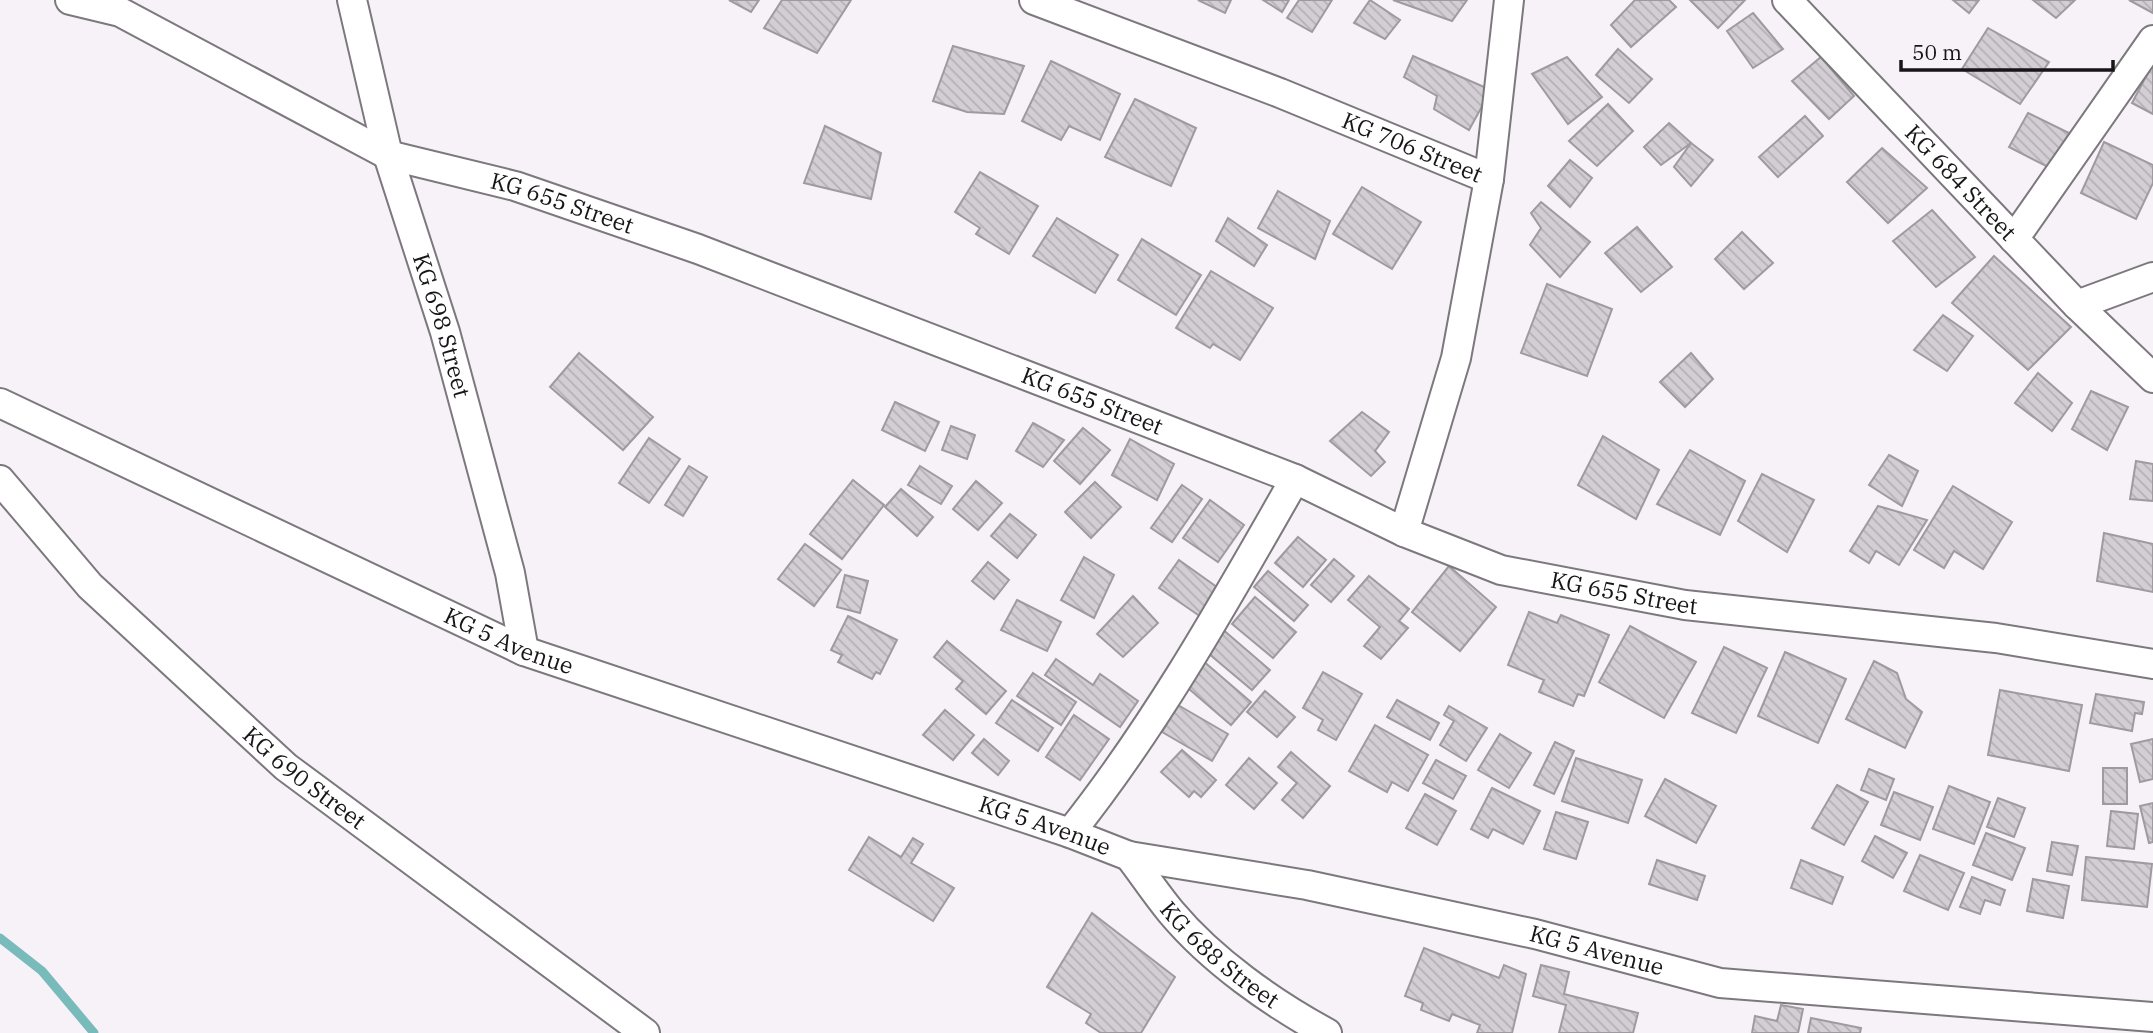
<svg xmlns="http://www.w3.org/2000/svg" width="2153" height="1033" viewBox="0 0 2153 1033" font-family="'IBM Plex Serif',serif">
<defs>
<pattern id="building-back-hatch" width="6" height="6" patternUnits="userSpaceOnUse" patternTransform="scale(1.75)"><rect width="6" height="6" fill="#d2ced4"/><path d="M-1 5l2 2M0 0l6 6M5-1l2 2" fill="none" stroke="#b4b0b5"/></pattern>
</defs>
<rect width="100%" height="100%" fill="#f6f2f8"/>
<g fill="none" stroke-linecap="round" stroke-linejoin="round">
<polyline stroke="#79baba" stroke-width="9" points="0,938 42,971 94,1033"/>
</g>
<g fill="url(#building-back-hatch)" stroke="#9e9a9f" stroke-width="2">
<polygon points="729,0 759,0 751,12"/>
<polygon points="782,0 851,0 817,53 764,28"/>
<polygon points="1198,0 1231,0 1225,13"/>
<polygon points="1263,0 1289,0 1282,12"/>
<polygon points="1299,0 1332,0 1312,32 1287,18"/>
<polygon points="1370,0 1400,20 1385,39 1354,23"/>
<polygon points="1393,0 1467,0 1452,21"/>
<polygon points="1635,0 1669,0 1676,7 1631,47 1611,25"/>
<polygon points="1690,0 1745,0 1718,28"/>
<polygon points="1953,0 1979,0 1969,13"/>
<polygon points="2033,0 2075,0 2056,18"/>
<polygon points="2129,0 2153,0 2153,13"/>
<polygon points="1753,13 1783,49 1753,68 1727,31"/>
<polygon points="1988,28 2049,62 2020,104 1962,69"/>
<polygon points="953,46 1024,66 1004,114 967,112 933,101"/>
<polygon points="1618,49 1652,79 1629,103 1596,75"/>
<polygon points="1413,56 1491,90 1469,130 1434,109 1437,96 1404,77"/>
<polygon points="1567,57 1602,97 1568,124 1532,74"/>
<polygon points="1821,57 1854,96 1829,119 1792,81"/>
<polygon points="1051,61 1120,94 1100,140 1069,126 1061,140 1022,121"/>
<polygon points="2153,63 2153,114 2132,103"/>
<polygon points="1135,99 1196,128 1171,186 1105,157"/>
<polygon points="1608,104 1633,131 1597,166 1569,141"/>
<polygon points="2028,113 2071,134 2052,169 2009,147"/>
<polygon points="1805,116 1823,136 1778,177 1759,157"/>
<polygon points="1669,123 1691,143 1661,165 1644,147"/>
<polygon points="825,126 881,153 871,199 804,183"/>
<polygon points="2104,142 2153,165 2153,183 2136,219 2081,193"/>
<polygon points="1691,143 1713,160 1691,186 1674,167"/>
<polygon points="1882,148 1927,188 1888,223 1847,182"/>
<polygon points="1570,160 1592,178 1570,207 1548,186"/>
<polygon points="980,172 1038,206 1009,254 976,234 980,228 955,212"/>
<polygon points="1362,187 1421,222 1392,269 1333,234"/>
<polygon points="1278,191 1330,221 1315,259 1258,228"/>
<polygon points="1541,202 1590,242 1560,277 1530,245 1541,228 1531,213"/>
<polygon points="1932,210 1975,257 1936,287 1893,241"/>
<polygon points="1057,218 1118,255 1095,293 1033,256"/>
<polygon points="1228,218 1267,245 1254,266 1216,241"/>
<polygon points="1637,227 1672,267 1641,292 1605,253"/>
<polygon points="1742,232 1773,263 1744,289 1715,259"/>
<polygon points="1142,239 1201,275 1176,315 1118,280"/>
<polygon points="1994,256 2071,327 2028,370 1952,303"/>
<polygon points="1211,271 1273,308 1240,360 1213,344 1210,348 1176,328"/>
<polygon points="1547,284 1612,309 1587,376 1521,353"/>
<polygon points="1943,315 1973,336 1947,371 1914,350"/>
<polygon points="579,353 653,417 623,450 550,387"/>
<polygon points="1691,353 1713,379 1685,407 1660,382"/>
<polygon points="2038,373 2072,403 2052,431 2015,403"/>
<polygon points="2091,391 2128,407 2107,450 2072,429"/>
<polygon points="895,402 939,422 925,451 882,430"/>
<polygon points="1362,412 1389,432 1375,451 1385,462 1371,476 1330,441"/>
<polygon points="1033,423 1064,440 1043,467 1016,451"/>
<polygon points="951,426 975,435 967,459 942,450"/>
<polygon points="1083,428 1110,450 1080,484 1054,461"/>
<polygon points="1603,436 1659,470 1636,519 1578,485"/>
<polygon points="649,438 680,459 649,503 619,483"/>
<polygon points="1130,439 1174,464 1157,500 1112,475"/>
<polygon points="1690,450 1745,481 1720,535 1657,504"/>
<polygon points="1889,455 1918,471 1902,506 1869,485"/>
<polygon points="2136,461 2153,464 2153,501 2130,499"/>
<polygon points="689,466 707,477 683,516 665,505"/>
<polygon points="920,466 952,486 941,504 908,485"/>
<polygon points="1762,474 1814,500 1787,552 1738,521"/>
<polygon points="853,480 884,505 842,559 810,534"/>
<polygon points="976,481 1002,503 978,530 953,509"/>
<polygon points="1095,482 1121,507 1091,538 1065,512"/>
<polygon points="1182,485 1202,499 1172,542 1151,528"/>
<polygon points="1953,486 2012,522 1983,569 1954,551 1944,568 1914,550"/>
<polygon points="901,489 933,517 917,536 885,507"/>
<polygon points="1210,500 1244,525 1218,562 1183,538"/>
<polygon points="1878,506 1927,520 1899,565 1876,551 1869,563 1850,551"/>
<polygon points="1010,514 1036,535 1017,558 991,536"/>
<polygon points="2104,533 2153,544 2153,592 2097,581"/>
<polygon points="1298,537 1326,560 1303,587 1275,563"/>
<polygon points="805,544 841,570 814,606 778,579"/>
<polygon points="1084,557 1114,575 1094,618 1061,600"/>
<polygon points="1334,559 1354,576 1331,602 1311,585"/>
<polygon points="1179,560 1221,590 1201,617 1159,588"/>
<polygon points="988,562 1009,580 994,599 972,581"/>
<polygon points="1449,566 1496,607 1460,651 1412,612"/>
<polygon points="1268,571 1308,605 1294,621 1254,587"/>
<polygon points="845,575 868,581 860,613 837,607"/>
<polygon points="1369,576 1409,609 1399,621 1408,628 1381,659 1364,646 1380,627 1348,600"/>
<polygon points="1133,596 1158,623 1123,657 1097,634"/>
<polygon points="1255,597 1296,632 1273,658 1232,624"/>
<polygon points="1017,600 1061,622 1047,651 1001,630"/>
<polygon points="1529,612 1557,623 1561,615 1609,635 1584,696 1578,694 1573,706 1539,692 1544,680 1508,665"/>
<polygon points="848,616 897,640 880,674 876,672 872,679 838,662 842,655 831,650"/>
<polygon points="1630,626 1696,662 1664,718 1599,682"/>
<polygon points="1221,628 1270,670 1252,690 1203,649"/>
<polygon points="947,641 1006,691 986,714 956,689 963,681 934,657"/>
<polygon points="1724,647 1767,668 1736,733 1692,713"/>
<polygon points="1785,652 1846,679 1818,743 1758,716"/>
<polygon points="1056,659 1093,685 1100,674 1138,701 1120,727 1045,675"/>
<polygon points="1202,660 1251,702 1231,725 1182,683"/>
<polygon points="1874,661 1897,673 1906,699 1922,712 1905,748 1846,719"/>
<polygon points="1323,672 1362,694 1336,740 1318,730 1323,720 1303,708"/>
<polygon points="1033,673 1076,702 1061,725 1017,696"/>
<polygon points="2000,690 2082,705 2069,771 1988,755"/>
<polygon points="1265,691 1295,717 1277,737 1247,712"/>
<polygon points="2096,694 2144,702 2142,714 2135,713 2132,731 2090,723"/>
<polygon points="1012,700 1053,728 1038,751 996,723"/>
<polygon points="1397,700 1439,723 1430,740 1387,717"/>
<polygon points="1178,705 1228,734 1212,761 1162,732"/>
<polygon points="1449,706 1487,728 1466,761 1440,745 1454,721 1444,715"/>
<polygon points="945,710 974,735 953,760 923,735"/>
<polygon points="1074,715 1109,739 1080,780 1046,757"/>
<polygon points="1375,725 1428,755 1408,791 1392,782 1387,792 1349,771"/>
<polygon points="1500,734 1531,753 1509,788 1478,770"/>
<polygon points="984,739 1009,761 998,775 972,753"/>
<polygon points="2153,739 2153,779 2140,782 2131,744"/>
<polygon points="1555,742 1574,751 1554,794 1534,785"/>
<polygon points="1182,750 1216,780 1201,797 1194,791 1189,797 1161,772"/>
<polygon points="1291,752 1330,786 1303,818 1282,800 1297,783 1278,767"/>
<polygon points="1249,758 1277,783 1254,809 1226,785"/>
<polygon points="1576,758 1642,780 1628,823 1562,801"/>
<polygon points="1436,760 1466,776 1453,799 1423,783"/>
<rect x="2103" y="768" width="24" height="36"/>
<polygon points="1869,769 1894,779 1886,800 1861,790"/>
<polygon points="1665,779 1716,806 1696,843 1645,816"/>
<polygon points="1837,785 1868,802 1844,845 1812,828"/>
<polygon points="1949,786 1990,802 1974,844 1933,829"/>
<polygon points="1492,788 1540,811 1523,844 1493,829 1488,838 1471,829"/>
<polygon points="1894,792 1933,807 1920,840 1881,825"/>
<polygon points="1425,794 1456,811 1437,845 1406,828"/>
<polygon points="1998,798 2025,808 2014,837 1987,827"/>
<polygon points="2153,803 2153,842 2149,843 2140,806"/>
<polygon points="2111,811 2138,814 2134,849 2107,846"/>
<polygon points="1556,812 1588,822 1576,859 1544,849"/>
<polygon points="1986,833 2025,848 2012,880 1973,865"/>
<polygon points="1875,836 1907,853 1893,878 1862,861"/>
<polygon points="869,837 901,857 913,838 923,844 911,863 954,888 933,921 849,870"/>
<polygon points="2052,842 2078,846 2072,875 2047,871"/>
<polygon points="1920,855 1964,873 1948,910 1904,891"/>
<polygon points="2086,857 2152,864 2147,907 2082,900"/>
<polygon points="1657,860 1705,876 1697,900 1649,884"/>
<polygon points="1801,860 1843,877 1832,904 1791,888"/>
<polygon points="1972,877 2005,890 2000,905 1985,900 1980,914 1960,907"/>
<polygon points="2033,879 2069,886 2063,918 2027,911"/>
<polygon points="1092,913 1175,977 1141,1033 1101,1033 1086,1023 1091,1014 1047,987"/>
<polygon points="1424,948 1499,978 1504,965 1526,974 1512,1033 1477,1033 1480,1025 1452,1014 1449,1021 1421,1010 1423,1003 1405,996"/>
<polygon points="1541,965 1569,972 1564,994 1638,1013 1633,1033 1559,1033 1566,1005 1533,996"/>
<polygon points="1781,1005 1803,1009 1798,1033 1752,1033 1755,1016 1777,1021"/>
<polygon points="1811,1018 1861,1028 1860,1033 1808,1033"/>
</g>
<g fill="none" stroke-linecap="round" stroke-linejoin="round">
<g stroke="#7c787d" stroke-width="32">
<g id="street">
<path id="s1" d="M70 0 120 12 388 155 515 186 698 249 1295 479 1404 532 1501 570 1685 605 1996 638 2153 664"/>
<path id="s2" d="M352 0 388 155 445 332 510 573 524 651"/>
<path id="s3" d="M1034 0 1280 93 1489 179 1456 358 1404 532"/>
<path id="s4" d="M1787 0 2077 305 2153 277"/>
<polyline points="1489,179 1509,0"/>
<polyline points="2014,239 2153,40"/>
<polyline points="2077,305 2153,378"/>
<path id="s5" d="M0 403 524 651 1070 833 1129 856 1307 885 1535 934 1720 983 2153 1017"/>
<path id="s6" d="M0 480 90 586 286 767 645 1033"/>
<path d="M1070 833C1157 724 1226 600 1295 479"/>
<path id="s7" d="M1129 856C1143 874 1156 894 1171 912 1212 961 1272 1003 1327 1033"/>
</g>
</g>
<use href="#street" stroke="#fff" stroke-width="28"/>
</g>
<g text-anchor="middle" stroke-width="7" stroke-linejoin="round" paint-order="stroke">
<g font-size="23" fill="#171517" stroke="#f6f2f8">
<text dy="8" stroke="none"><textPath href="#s3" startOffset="406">KG 706 Street</textPath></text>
<text dy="8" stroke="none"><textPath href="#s4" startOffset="252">KG 684 Street</textPath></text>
<text dy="8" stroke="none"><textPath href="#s1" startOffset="536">KG 655 Street</textPath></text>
<text dy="8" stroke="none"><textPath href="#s2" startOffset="338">KG 698 Street</textPath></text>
<text dy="8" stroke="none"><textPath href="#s1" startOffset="1102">KG 655 Street</textPath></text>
<text dy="8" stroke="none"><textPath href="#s1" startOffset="1670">KG 655 Street</textPath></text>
<text dy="8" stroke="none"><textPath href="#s5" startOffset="562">KG 5 Avenue</textPath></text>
<text dy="8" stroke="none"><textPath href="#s6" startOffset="427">KG 690 Street</textPath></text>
<text dy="8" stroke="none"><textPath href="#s5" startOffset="1129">KG 5 Avenue</textPath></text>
<text dy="8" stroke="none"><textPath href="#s7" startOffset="135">KG 688 Street</textPath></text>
<text dy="8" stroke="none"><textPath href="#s5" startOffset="1696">KG 5 Avenue</textPath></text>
</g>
</g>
<path d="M1901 60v10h212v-10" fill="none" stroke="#171517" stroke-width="3.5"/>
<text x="1912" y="60" font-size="21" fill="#171517" stroke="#f6f2f8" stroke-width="5" paint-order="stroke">50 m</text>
</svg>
